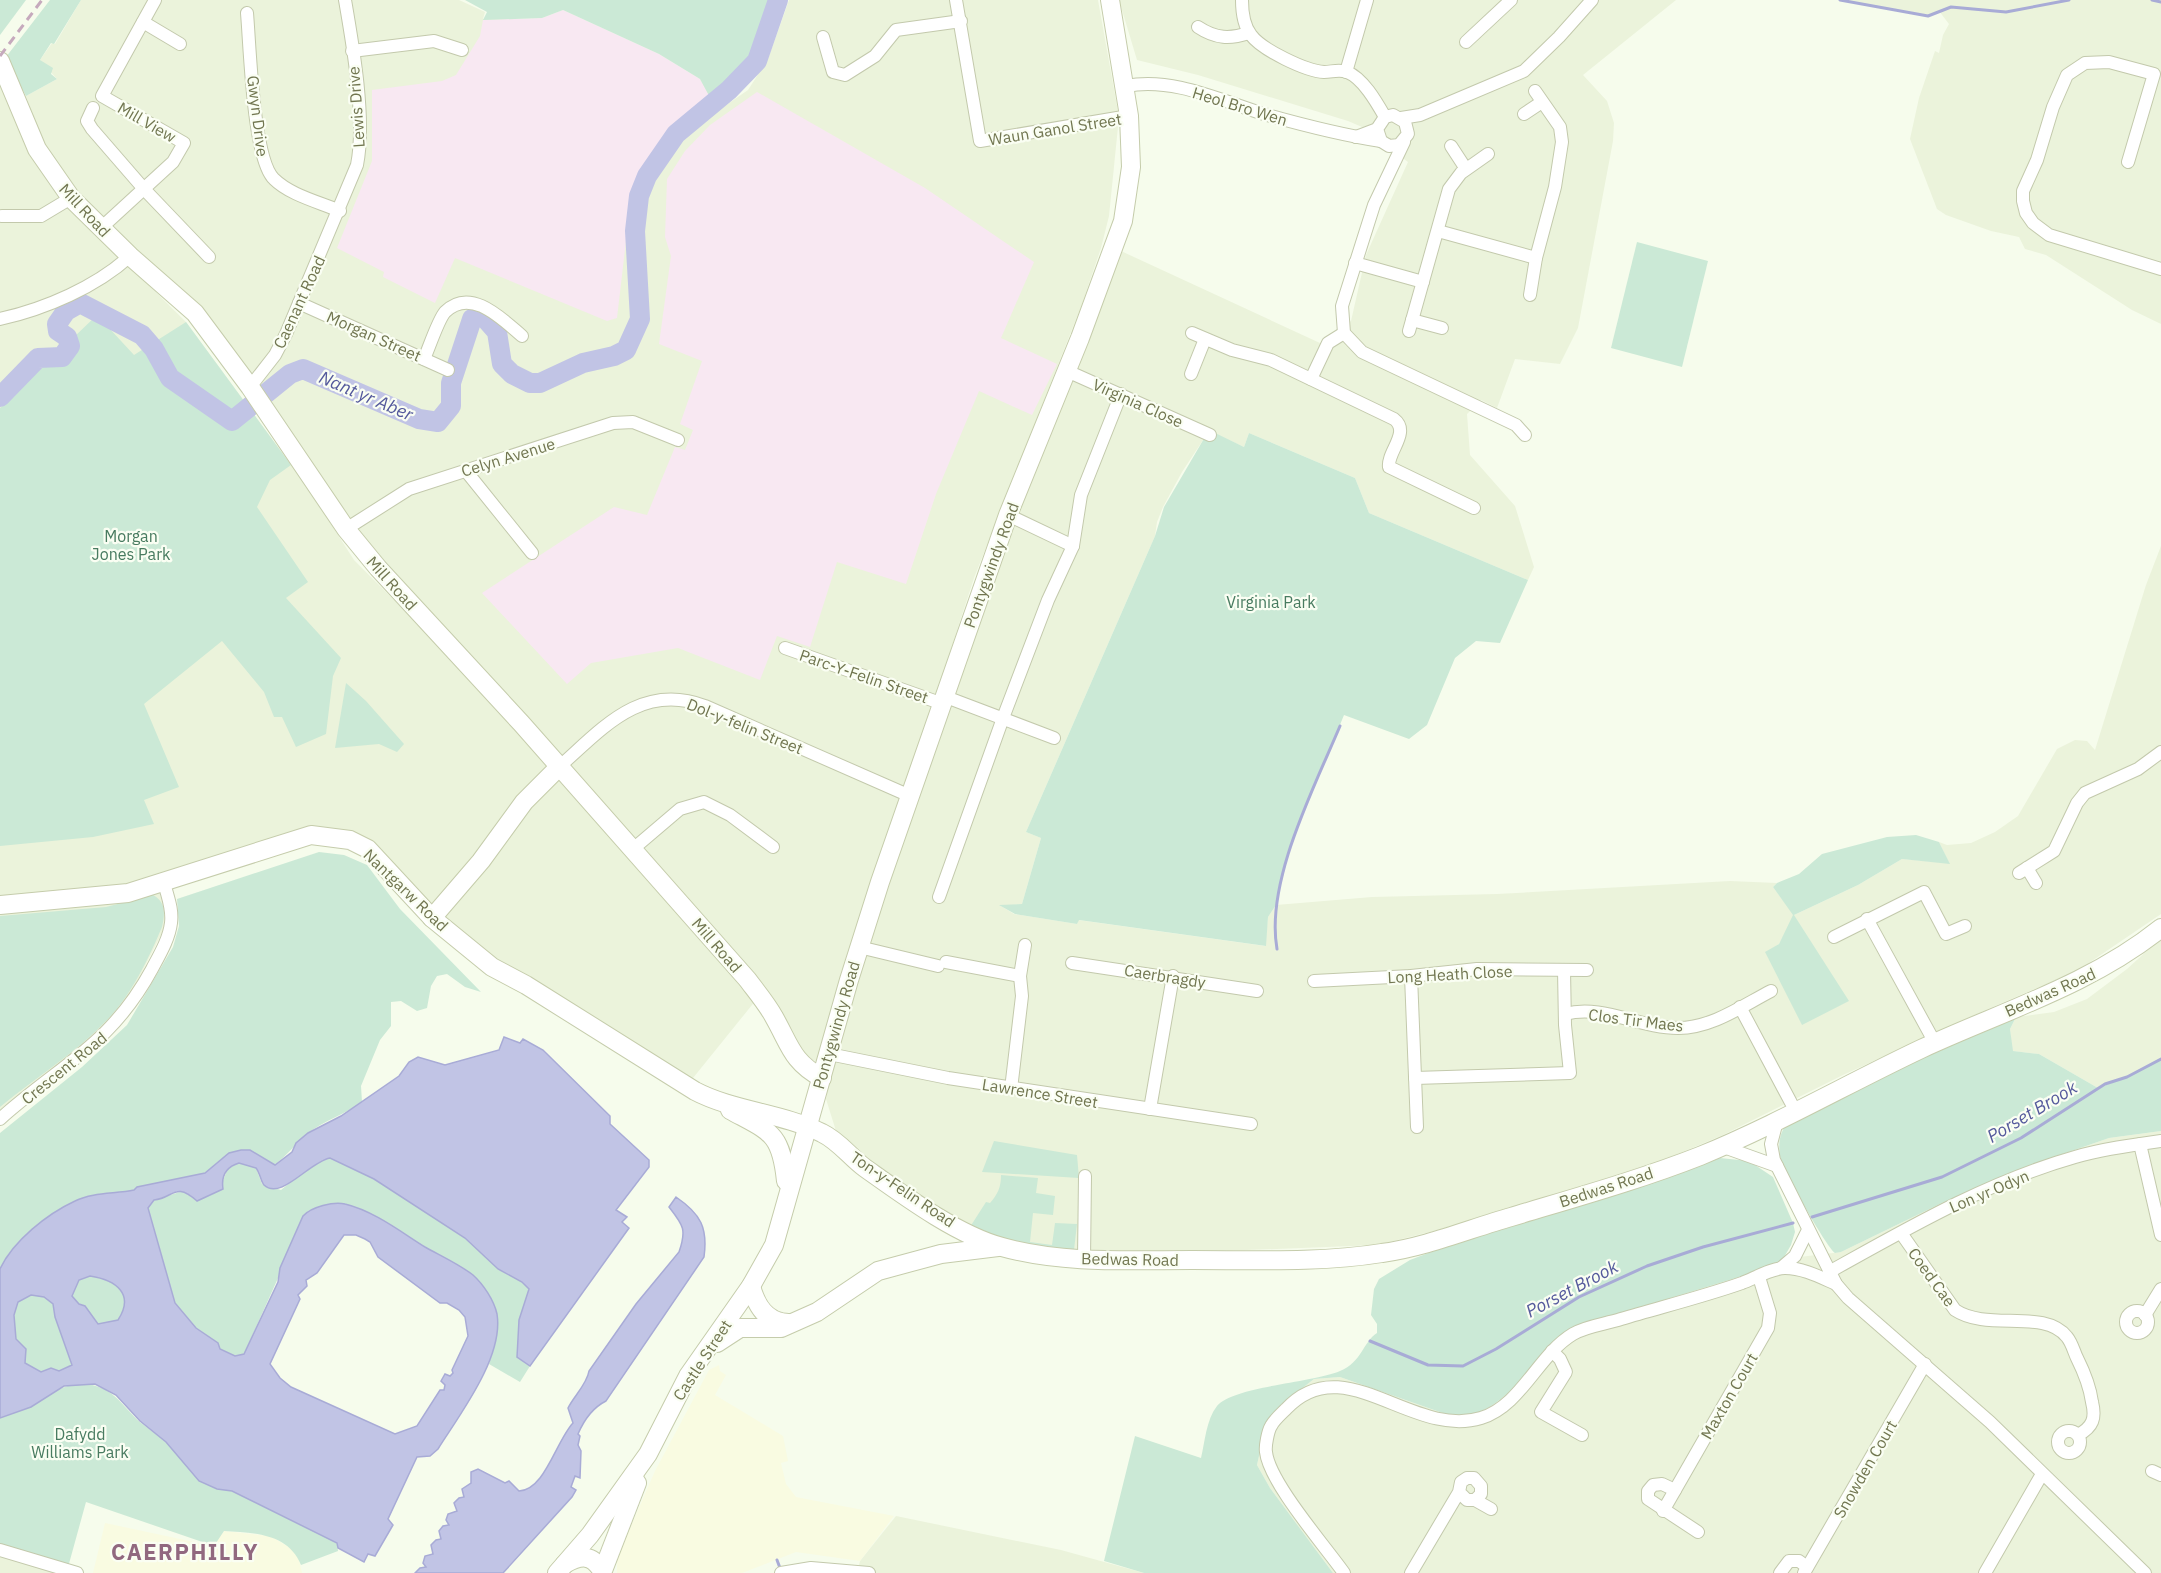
<svg xmlns="http://www.w3.org/2000/svg" width="2161" height="1573" viewBox="0 0 2161 1573" font-family="'IBM Plex Sans',sans-serif">
<rect width="100%" height="100%" fill="#f6fcec"/>
<g fill="#ebf3db" fill-rule="evenodd">
<polygon points="81,0 459,0 485,12 483,19 519,19 700,79 719,110 748,90 768,59 789,0 1098,0 1119,117 1109,216 1101,248 1082,304 974,578 909,779 867,893 817,1062 799,1053 529,722 474,658 361,538 266,401 84,202 45,149 26,96 57,79 40,60 52,43 55,44"/>
<path d="M1119 0H1676L1583 75 1607 101 1614 123 1613 141 1578 328 1560 364 1515 359 1497 408 1481 400 1467 414 1470 455 1515 506 1534 567 1528 580 1369 513 1355 478 1249 433 1244 447 1209 431 1182 472 1163 507 1157 522 1155 536 1026 832 1041 838 1022 904 1001 906 1014 914 1077 924 1078 920 1265 946 1268 917 1276 905 1372 897 1497 894 1730 881 1777 883 1773 887 1794 915 1858 885 1902 859 1949 863 1939 842 1947 845 1971 843 1995 832 2018 816 2057 749 2075 740 2087 741 2095 750 2146 585 2161 546V914L2077 971 1988 1009 1843 1075 1723 1135 1661 1161 1462 1224 1377 1245 1093 1256 1006 1244 947 1219 846 1143 836 1131 826 1099 830 1073 859 964 1012 522 1121 251 1320 343 1351 321 1366 255 1408 162 1362 127 1348 121 1198 75 1137 60ZM1794 916 1848 1001 1802 1024 1766 953 1779 944Z"/>
<polygon points="1840,0 2161,0 2161,324 2132,310 2046,255 2025,249 2019,237 1991,231 1946,215 1937,209 1910,139 1919,98 1935,51 1939,53 1943,35 1949,24 1939,11 1928,16"/>
<polygon points="0,83 68,205 186,322 308,488 354,560 432,638 756,1000 689,1083 507,980 358,849 320,842 293,847 159,891 166,916 165,927 129,997 93,1038 0,1111"/>
<polygon points="2161,938 2161,1059 2127,1077 2098,1088 2039,1054 2012,1051 2010,1029 2016,1017 2054,1012 2087,999 2127,969"/>
<polygon points="2161,1131 2161,1573 1333,1573 1270,1488 1257,1465 1263,1438 1273,1417 1282,1404 1314,1379 1340,1377 1454,1417 1490,1409 1512,1390 1554,1341 1583,1323 1762,1270 1783,1259 1841,1252 1944,1202 2037,1163 2109,1138"/>
<polygon points="896,1516 1061,1550 1144,1573 857,1573 860,1561"/>
<polygon points="0,1553 63,1573 0,1573"/>
</g>
<g fill="#f9fbe1">
<polygon points="719,1365 720,1371 726,1375 715,1395 783,1436 788,1461 781,1463 786,1484 796,1497 894,1516 860,1561 796,1552 742,1573 617,1573 617,1558 655,1471 709,1370"/>
<polygon points="105,1523 213,1546 224,1531 270,1536 289,1547 298,1556 302,1573 93,1573"/>
</g>
<g fill="#f8e8f2">
<polygon points="563,10 659,54 700,79 709,95 685,115 642,170 626,241 617,318 607,321 455,258 435,303 383,277 384,272 337,248 372,161 372,90 442,81 456,75 480,36 483,20 542,18"/>
<polygon points="757,92 925,188 1034,262 1001,338 1057,364 1032,415 979,391 936,494 906,584 837,562 810,647 777,636 760,680 678,648 591,663 567,684 482,593 614,507 647,515 675,447 685,450 693,430 680,424 702,361 659,344 671,256 665,237 667,179 685,151 710,125"/>
</g>
<g fill="#cbe9d6">
<polygon points="0,0 26,0 0,35"/>
<polygon points="50,0 81,0 54,44 51,43 40,60 53,68 51,74 57,79 26,96 6,57"/>
<polygon points="465,0 778,0 757,61 713,103 700,79 659,54 563,10 542,18 483,20 487,12"/>
<polygon points="1637,242 1708,261 1682,367 1611,348"/>
<polygon points="97,315 134,355 186,322 291,465 270,480 257,507 308,582 286,598 341,658 333,676 326,734 296,747 282,717 274,717 264,692 222,641 144,704 179,787 144,800 154,824 93,837 0,846 0,408"/>
<polygon points="1209,430 1244,447 1249,433 1355,478 1369,513 1528,580 1500,643 1476,641 1455,658 1427,725 1409,739 1344,715 1291,844 1276,905 1268,917 1266,946 1079,920 1077,924 1015,914 999,905 1022,904 1041,838 1026,832 1155,536 1164,507"/>
<polygon points="346,683 366,701 404,744 397,752 379,744 335,748"/>
<polygon points="1916,835 1939,842 1950,864 1902,859 1858,885 1794,915 1849,1001 1802,1025 1765,952 1779,944 1793,915 1773,887 1777,883 1799,874 1822,854 1887,837"/>
<path d="M319 852 344 855 367 865 400 909 481 992 465 987 447 974 437 976 431 986 427 1008 417 1011 401 1001 391 1002V1026L380 1040 361 1086 362 1102C345 1114 324 1121 308 1133 296 1143 288 1155 274 1165L250 1150 221 1159 205 1173 137 1187 134 1190C115 1194 93 1192 75 1201 47 1214 12 1241 0 1269V1133L82 1067 127 1025 173 947 179 926 177 899Z"/>
<path d="M153 895C166 902 165 914 162 927 149 958 131 995 108 1019 76 1053 36 1077 0 1107V916L106 907Z"/>
<path d="M2016 1017 2010 1029 2013 1051 2039 1054 2098 1088 2127 1077 2161 1059V1131L2109 1138 2037 1163 1944 1202 1841 1252 1835 1253C1825 1245 1782 1168 1780 1156 1778 1142 1780 1132 1788 1122L1937 1049Z"/>
<polygon points="994,1141 1077,1155 1079,1178 982,1172"/>
<polygon points="330,1158 374,1179 465,1238 498,1269 522,1282 530,1290 519,1320 517,1357 530,1366 520,1382 489,1364 495,1342 459,1267 355,1207 333,1203 308,1211 244,1354 235,1356 220,1349 218,1343 196,1328 175,1303 148,1208 154,1200 183,1191 197,1201 222,1183 228,1168 239,1163 256,1168 262,1184 281,1190 311,1165"/>
<path d="M1720 1158 1749 1161 1773 1177 1793 1223 1795 1232 1791 1245 1783 1259 1762 1270 1569 1329C1530 1359 1508 1416 1454 1417L1340 1377 1314 1379 1282 1404 1273 1417 1263 1438 1257 1465 1270 1488 1333 1573H1144L1104 1561 1135 1436 1201 1458C1205 1442 1206 1420 1217 1406 1234 1386 1312 1383 1340 1371 1362 1362 1363 1342 1377 1333V1324L1371 1315 1374 1289 1379 1279 1410 1260 1465 1239Z"/>
<path d="M1001 1175 1038 1178 1036 1193 1055 1196 1053 1215 1033 1213 1030 1242 1052 1245 1055 1223 1077 1224 1074 1250 1015 1243 970 1227 986 1202 990 1203C998 1194 1001 1187 1001 1175Z"/>
<path d="M90 1276C116 1280 135 1294 118 1320L98 1324 85 1306 79 1304 71 1296 79 1280Z"/>
<path d="M31 1295 44 1297 53 1304 55 1317 72 1365 58 1371 51 1368 41 1372 25 1363C25 1353 21 1350 17 1341 12 1330 13 1313 18 1302Z"/>
<path d="M81 1383C115 1387 118 1402 141 1423 150 1430 159 1436 167 1443 190 1467 196 1487 232 1491L337 1543 338 1551 301 1565C288 1533 254 1533 224 1531L214 1546 86 1502 67 1571 0 1551V1418C29 1409 51 1387 81 1383Z"/>
</g>
<g fill="#c1c4e5" stroke="#a8abd6" stroke-width="1.5" fill-rule="evenodd">
<path d="M504 1037 520 1043 523 1039 543 1050 610 1116V1124L649 1160V1167L616 1210 627 1217 622 1222 629 1228 530 1366 517 1357 519 1320 529 1289 522 1282 498 1269 465 1238 374 1179 330 1158C309 1162 281 1201 264 1185 261 1182 260 1173 256 1168L239 1163C226 1167 221 1176 223 1189L197 1201C175 1181 174 1198 154 1200L148 1208 175 1303 196 1328 218 1343 220 1349 235 1356 244 1354 278 1282 280 1268 303 1216C311 1207 334 1201 345 1204 374 1211 401 1232 425 1247 441 1256 459 1264 473 1275 483 1284 494 1300 497 1314 504 1357 460 1414 438 1449L430 1456 417 1457 388 1519 393 1525 375 1556 368 1554 364 1562 338 1548 337 1543 232 1491 217 1489 199 1481 166 1442 140 1421 116 1395 95 1384 64 1386 31 1407 0 1418V1269C13 1241 47 1214 75 1201 93 1192 115 1194 134 1190L137 1187 205 1173 229 1153 241 1150H250L275 1165 292 1152 296 1143 308 1133 341 1116 399 1076 409 1062 418 1057 445 1065 499 1050ZM344 1235H356L365 1239 370 1242 378 1257 440 1303H447L459 1310 465 1317 468 1336 452 1370 453 1373 450 1376 445 1374 441 1381 445 1385 444 1390H440L417 1426 395 1434 291 1387 280 1378 270 1364 300 1299 298 1295 307 1286 306 1280 317 1273ZM90 1276C116 1280 135 1294 118 1320L98 1324 85 1306 79 1304 72 1296 79 1280ZM31 1295 44 1297 53 1304 55 1317 72 1365 59 1371 51 1368 41 1372 25 1363 26 1349 16 1339 14 1315 18 1302Z"/>
<path d="M676 1197C701 1214 708 1228 704 1257L606 1401C592 1408 584 1420 578 1434L580 1436 578 1445 581 1451 580 1478 575 1476 571 1487 576 1490 572 1497 503 1573H415L420 1568 426 1567 423 1563 425 1556 433 1554 431 1545 436 1540 441 1539 439 1531 443 1526 449 1525 446 1520 448 1514 457 1511 454 1503 459 1498 464 1497 462 1489 471 1483V1472L478 1469 505 1483 509 1481 519 1491C545 1490 556 1441 573 1423L568 1408C574 1396 587 1384 589 1371L636 1304 679 1252C687 1229 683 1225 669 1207Z"/>
</g>
<g fill="none" stroke-linecap="round" stroke-linejoin="round">
<g stroke="#a8abd6" stroke-width="3">
<polyline points="1840,0 1928,16 1951,7 2006,12 2069,0"/>
<polyline points="2152,0 2161,2"/>
<path d="M1277 949C1265 882 1314 788 1340 726"/>
<polyline points="1812,1217 1942,1177 2021,1138 2105,1084 2127,1077 2161,1059"/>
<polyline points="1370,1341 1428,1365 1463,1366 1496,1349 1579,1297 1647,1266 1703,1247 1793,1223"/>
<polyline points="777,1560 780,1568"/>
</g>
<polyline stroke="#c1c4e5" stroke-width="20" points="0,397 38,358 62,357 70,346 67,337 58,331 57,324 66,311 80,303 142,335 154,349 170,378 232,421 290,374 303,369 419,419 438,422 451,406 451,383 472,319 483,316 497,332 502,364 512,374 530,383 540,383 583,363 614,356 626,350 640,319 635,231 639,196 647,176 676,134 729,90 757,61 778,0"/>
<g stroke="#c3c9ac" stroke-width="14">
<g id="minor">
<polyline points="956,0 980,141 1129,116"/>
<path d="M1242 0C1242 11 1244 26 1251 35 1262 50 1306 71 1324 72 1332 72 1339 69 1347 72 1363 78 1377 103 1385 117"/>
<path d="M247 13C250 47 253 159 274 179 290 195 319 202 340 211"/>
<polyline points="143,22 180,44"/>
<path d="M1198 27C1216 39 1230 39 1249 33"/>
<polyline points="823,37 833,72 845,75 875,56 896,30 961,21"/>
<polyline points="1466,42 1511,0"/>
<polyline points="352,51 434,41 462,50"/>
<polyline points="1346,72 1367,0"/>
<path d="M1126 86C1173 77 1219 100 1264 114 1303 125 1342 135 1381 141"/>
<polyline points="93,108 87,121 92,129 144,189 209,257"/>
<polyline points="1524,114 1542,102"/>
<polyline points="1401,118 1420,115 1524,71 1559,37 1592,0"/>
<polyline points="1356,137 1377,129 1385,117 1393,115 1405,122 1408,134 1399,145 1389,146 1381,141 1377,129"/>
<polyline points="1404,142 1374,205 1342,306 1344,333 1362,352 1516,425 1525,435"/>
<polyline points="1451,146 1466,169"/>
<polyline points="2128,162 2154,74 2109,62 2085,63 2067,75 2053,107 2037,160 2023,191 2023,201 2026,213 2033,223 2049,235 2161,269"/>
<polyline points="2,216 41,216 71,198"/>
<polyline points="101,228 173,162 184,143 102,96 155,0"/>
<polyline points="1438,231 1536,258"/>
<polyline points="1355,263 1423,282"/>
<polyline points="1530,295 1536,258 1555,187 1562,142 1560,127 1535,91"/>
<polyline points="299,303 448,370"/>
<path d="M0 319C45 309 96 287 130 256"/>
<polyline points="1412,320 1442,328"/>
<polyline points="1409,331 1449,189 1461,173 1488,154"/>
<path d="M1192 333 1232 350 1271 360 1394 419C1411 432 1387 452 1389 467L1474 508"/>
<path d="M424 359C429 348 438 320 445 312 471 286 503 320 522 336"/>
<polyline points="1067,371 1210,435"/>
<polyline points="1191,374 1205,339"/>
<polyline points="1311,379 1328,343 1344,333"/>
<path d="M250 387 275 355 286 334 357 165C366 120 353 46 345 0"/>
<polyline points="466,471 532,553"/>
<polyline points="1008,515 1073,546"/>
<polyline points="346,529 409,489 613,423 633,422 678,440"/>
<polyline points="785,648 943,704"/>
<polyline points="946,697 1054,738"/>
<path d="M559 767C603 728 641 682 705 706L910 796"/>
<polyline points="633,849 680,809 704,802 730,815 773,847"/>
<polyline points="2027,868 2036,883"/>
<polyline points="2019,873 2054,851 2077,803 2085,793 2138,769 2161,752"/>
<polyline points="939,897 1003,718 1048,600 1073,546 1081,495 1121,394"/>
<polyline points="1867,919 1935,1043"/>
<polyline points="1834,937 1924,892 1946,934 1965,926"/>
<polyline points="859,947 938,966"/>
<polyline points="946,962 1020,976"/>
<polyline points="1072,963 1257,991"/>
<polyline points="1411,976 1417,1127"/>
<polyline points="1314,981 1411,976 1477,969 1587,970"/>
<polyline points="1740,1007 1796,1112"/>
<path d="M1565 1014C1603 1004 1639 1028 1678 1028 1712 1028 1742 1006 1771 991"/>
<polyline points="829,1054 948,1078 1251,1124"/>
<polyline points="1415,1078 1570,1073 1565,1025 1564,970"/>
<polyline points="1011,1089 1022,996 1020,976 1025,945"/>
<polyline points="1150,1109 1173,976"/>
<path d="M0 1119C60 1065 111 1045 152 969 160 954 169 939 171 923 173 908 167 896 164 882"/>
<polyline points="1777,1121 1771,1144 1774,1160 1836,1284 1848,1298 1990,1422 2145,1573"/>
<polyline points="2140,1144 2161,1235"/>
<polyline points="1721,1146 1777,1166"/>
<path d="M1901 1233 1955 1310C1988 1332 2044 1308 2067 1337 2072 1343 2074 1352 2077 1358 2084 1372 2090 1387 2092 1402 2096 1418 2093 1427 2078 1435"/>
<polyline points="1084,1259 1085,1176"/>
<polyline points="1781,1268 1795,1256 1808,1230"/>
<path d="M1829 1272C1908 1228 1987 1182 2075 1157 2103 1149 2132 1145 2161 1141"/>
<circle cx="2137" cy="1322" r="11"/>
<polyline points="2145,1315 2161,1289"/>
<polyline points="1552,1351 1560,1359 1566,1372 1541,1412 1582,1435"/>
<circle cx="2069" cy="1442" r="11"/>
<polyline points="2152,1471 2161,1475"/>
<polyline points="1675,1490 1662,1484 1653,1485 1648,1491 1648,1499 1698,1532"/>
<polyline points="1475,1500 1491,1509"/>
<polyline points="1663,1511 1768,1328 1770,1313 1759,1277"/>
<polyline points="0,1550 77,1573"/>
<polyline points="781,1573 811,1568 869,1573"/>
<path d="M1344 1573C1325 1546 1269 1482 1266 1452 1265 1446 1268 1431 1271 1426 1274 1420 1281 1414 1286 1409 1344 1347 1412 1439 1481 1418 1521 1406 1538 1355 1573 1334 1586 1326 1606 1324 1621 1319 1661 1307 1702 1297 1742 1283 1755 1278 1772 1268 1785 1268 1803 1268 1820 1277 1836 1284"/>
<polyline points="1411,1573 1459,1492 1461,1482 1467,1478 1474,1478 1481,1486 1481,1494 1475,1500 1467,1500 1459,1492"/>
<polyline points="1780,1573 1789,1561 1799,1561 1807,1567"/>
<polyline points="1804,1573 1925,1364"/>
<polyline points="1985,1573 2042,1474"/>
</g>
</g>
<g stroke="#c5ccab" stroke-width="20">
<g id="secondary">
<path d="M0 61 37 149 71 198 130 256 195 313 250 387 346 529 378 568 521 723 747 979C756 991 767 1004 774 1017 790 1045 792 1062 822 1078"/>
<path d="M0 905 128 893 311 835 350 840 368 849 432 918 492 967 526 985 695 1091C733 1111 782 1113 822 1133 839 1141 850 1157 865 1168 903 1195 957 1235 1002 1247 1062 1264 1130 1260 1192 1260 1254 1260 1320 1263 1382 1253 1426 1247 1469 1229 1511 1217 1574 1198 1639 1180 1700 1156 1776 1125 1847 1084 1921 1049 2003 1011 2090 985 2161 928"/>
<polyline points="432,918 481,861 524,802 559,767"/>
<path d="M730 1110C770 1132 781 1132 786 1181"/>
<path d="M751 1286C756 1305 766 1323 789 1323"/>
<polyline points="717,1343 740,1328 781,1328 817,1312 878,1271 941,1254 998,1247"/>
<path d="M565 1564C581 1555 592 1554 602 1571"/>
<polyline points="557,1573 590,1535 648,1454 688,1376 751,1286 774,1245 849,980 880,882 1008,515 1080,338 1123,221 1131,167 1129,116 1110,0"/>
<polyline points="602,1573 637,1483"/>
</g>
</g>
<use href="#minor" stroke="#fff" stroke-width="12"/>
<use href="#secondary" stroke="#fff" stroke-width="18"/>
<polyline stroke="#c6aabd" stroke-width="3" stroke-dasharray="9 6" stroke-linecap="butt" points="0,56 42,0"/>
</g>
<g text-anchor="middle" stroke-width="4.5" stroke-linejoin="round" paint-order="stroke">
<g font-size="16" fill="#717650" stroke="#fafef3">
<text transform="translate(1240 106) rotate(17)" y="6">Heol Bro Wen</text>
<text transform="translate(356 107) rotate(-94)" y="6">Lewis Drive</text>
<text transform="translate(258 116) rotate(83)" y="6">Gwyn Drive</text>
<text transform="translate(147 122) rotate(30)" y="6">Mill View</text>
<text transform="translate(1055 129) rotate(-9)" y="6">Waun Ganol Street</text>
<text transform="translate(85 210) rotate(47)" y="6">Mill Road</text>
<text transform="translate(299 302) rotate(-65)" y="6">Caenant Road</text>
<text transform="translate(374 336) rotate(24)" y="6">Morgan Street</text>
<text transform="translate(1138 403) rotate(24)" y="6">Virginia Close</text>
<text transform="translate(508 457) rotate(-17)" y="6">Celyn Avenue</text>
<text transform="translate(991 565) rotate(-70)" y="6">Pontygwindy Road</text>
<text transform="translate(392 583) rotate(48)" y="6">Mill Road</text>
<text transform="translate(864 676) rotate(19)" y="6">Parc-Y-Felin Street</text>
<text transform="translate(745 726) rotate(22)" y="6">Dol-y-felin Street</text>
<text transform="translate(406 890) rotate(44)" y="6">Nantgarw Road</text>
<text transform="translate(717 945) rotate(49)" y="6">Mill Road</text>
<text transform="translate(1450 974) rotate(-3)" y="6">Long Heath Close</text>
<text transform="translate(1165 976) rotate(9)" y="6">Caerbragdy</text>
<text transform="translate(2050 992) rotate(-24)" y="6">Bedwas Road</text>
<text transform="translate(1636 1020) rotate(7)" y="6">Clos Tir Maes</text>
<text transform="translate(836 1025) rotate(-74)" y="6">Pontygwindy Road</text>
<text transform="translate(64 1068) rotate(-39)" y="6">Crescent Road</text>
<text transform="translate(1040 1093) rotate(9)" y="6">Lawrence Street</text>
<text transform="translate(1606 1187) rotate(-18)" y="6">Bedwas Road</text>
<text transform="translate(903 1189) rotate(34)" y="6">Ton-y-Felin Road</text>
<text transform="translate(1989 1191) rotate(-23)" y="6">Lon yr Odyn</text>
<text transform="translate(1130 1259) rotate(1)" y="6">Bedwas Road</text>
<text transform="translate(1932 1277) rotate(54)" y="6">Coed Cae</text>
<text transform="translate(702 1360) rotate(-57)" y="6">Castle Street</text>
<text transform="translate(1729 1396) rotate(-60)" y="6">Maxton Court</text>
<text transform="translate(1865 1469) rotate(-60)" y="6">Snowden Court</text>
</g>
<g font-size="16" fill="#487b60" stroke="#fafef3">
<text x="131" y="542">Morgan<tspan x="131" dy="18">Jones Park</tspan></text>
<text x="1271" y="608">Virginia Park</text>
<text x="80" y="1440">Dafydd<tspan x="80" dy="18">Williams Park</tspan></text>
</g>
<g font-size="18" font-style="italic" fill="#54599c" stroke="#fafef3">
<text transform="translate(366 396) rotate(23)" y="6">Nant yr Aber</text>
<text transform="translate(2032 1112) rotate(-31)" y="6">Porset Brook</text>
<text transform="translate(1572 1289) rotate(-28)" y="6">Porset Brook</text>
</g>
<g font-size="22" font-weight="bold" letter-spacing="1.5" fill="#91687f" stroke="#fafef3">
<text x="185" y="1560">CAERPHILLY</text>
</g>
</g>
</svg>
